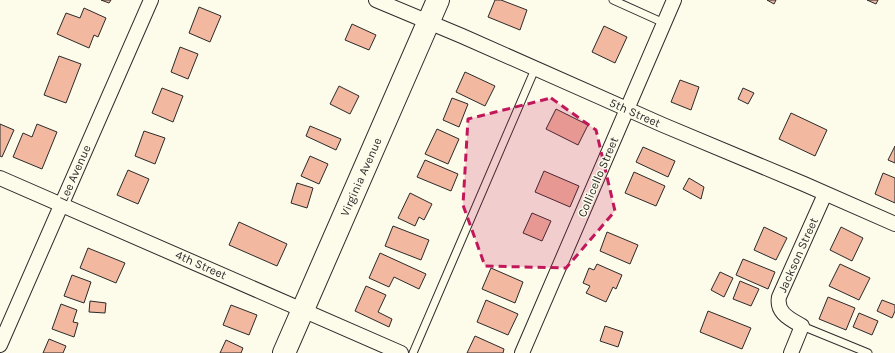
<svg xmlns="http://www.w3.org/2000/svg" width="895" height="353" viewBox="0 0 895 353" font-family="Karla,sans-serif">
<rect width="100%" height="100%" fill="#fdfbea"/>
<g fill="#f2b8a0" stroke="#2b2b2b">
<polygon points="101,0 111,0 109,3"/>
<polygon points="495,0 501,0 527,10 520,30 488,17"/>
<polygon points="767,0 776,0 774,4"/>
<polygon points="867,0 878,0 876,4"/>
<polygon points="199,7 221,16 210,42 189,33"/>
<polygon points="84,8 106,18 98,37 94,35 89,48 57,34 66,13 80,18"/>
<polygon points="352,24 376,35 369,50 345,40"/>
<polygon points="604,26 627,37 615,63 592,52"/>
<polygon points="180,47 198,54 188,79 171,72"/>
<polygon points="59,56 81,64 66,103 44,95"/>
<polygon points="465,72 495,86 485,106 456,92"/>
<polygon points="680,80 699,87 691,110 671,102"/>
<polygon points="339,86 359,96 350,114 330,104"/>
<polygon points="162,88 183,96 173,122 152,113"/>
<polygon points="743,88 754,93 748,104 738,99"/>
<polygon points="452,98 468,104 459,127 443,120"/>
<polygon points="556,109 588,125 578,145 546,129"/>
<polygon points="791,113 827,130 815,156 779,139"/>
<polygon points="0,124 14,130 2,157 0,156"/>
<polygon points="37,124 57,132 42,169 13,157 23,133 32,137"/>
<polygon points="310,126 341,139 336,150 306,136"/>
<polygon points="437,129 459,139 448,164 425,154"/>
<polygon points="144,131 165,138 155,164 135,156"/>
<polygon points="895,146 895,163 888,160"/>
<polygon points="643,147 675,161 668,177 636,162"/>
<polygon points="310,156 328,164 319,184 301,176"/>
<polygon points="425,160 458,174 451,191 417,177"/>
<polygon points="128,170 149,179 138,204 117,195"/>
<polygon points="544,171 579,186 570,207 535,192"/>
<polygon points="634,172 665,186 656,206 625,193"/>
<polygon points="883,173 895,178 895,203 875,194"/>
<polygon points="689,178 704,187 701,199 683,189"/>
<polygon points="297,183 313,188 307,208 291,203"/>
<polygon points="410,193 432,204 424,220 419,217 415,226 398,218"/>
<polygon points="532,213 551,221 542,241 523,233"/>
<polygon points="239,222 287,244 277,266 229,245"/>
<polygon points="393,226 429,240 421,260 385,246"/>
<polygon points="764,227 787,238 776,260 754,250"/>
<polygon points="841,227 863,238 852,261 830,250"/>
<polygon points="607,232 638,245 630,264 600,251"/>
<polygon points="88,248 125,263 116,283 80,268"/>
<polygon points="380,253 426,274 419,289 394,277 389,287 369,278"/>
<polygon points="743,259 775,272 768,289 736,275"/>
<polygon points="597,264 622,275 616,289 613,287 606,302 586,293 590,286 583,283 589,268 594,270"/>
<polygon points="840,264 870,278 859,300 829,286"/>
<polygon points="491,268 523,282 515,303 482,289"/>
<polygon points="720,272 733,278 724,297 711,290"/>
<polygon points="72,275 91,282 84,303 64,296"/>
<polygon points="740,281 759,289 751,306 733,299"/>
<polygon points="366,286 386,295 378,312 392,319 389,327 355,311"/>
<polygon points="828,297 855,308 846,330 819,319"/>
<polygon points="486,300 518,314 508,335 477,322"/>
<polygon points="882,300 895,305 895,311 892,318 877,311"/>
<polygon points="90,301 106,303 105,313 89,312"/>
<polygon points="61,304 77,310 73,322 78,323 74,337 52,329"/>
<polygon points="231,305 257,315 249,335 223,325"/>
<polygon points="708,311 751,328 742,349 700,332"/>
<polygon points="859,313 878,321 872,335 853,327"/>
<polygon points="605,326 623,332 618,347 600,341"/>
<polygon points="475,336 504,349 503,353 467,353"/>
<polygon points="49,339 66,346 63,353 43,353"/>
<polygon points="226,340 243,348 241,353 220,353"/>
</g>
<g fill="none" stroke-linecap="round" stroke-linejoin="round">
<g stroke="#2b2b2b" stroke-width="9">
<g id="service">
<polyline points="613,0 664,23"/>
<polyline points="802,326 868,353"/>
<polyline points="413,353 535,69"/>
</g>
</g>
<g stroke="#2b2b2b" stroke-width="16">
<g id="minor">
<polyline points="376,0 462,36 663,125 804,184 895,224"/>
<polyline points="0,178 401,353"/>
<polyline points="0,345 151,0"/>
<polyline points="522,353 674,0"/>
<path d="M791 353 802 326C790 319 776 313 779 297L825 194"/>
</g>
</g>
<g stroke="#2b2b2b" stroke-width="24">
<polyline id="primary" points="284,353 438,0"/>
</g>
<use href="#service" stroke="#fdfbea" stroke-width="7"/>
<use href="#minor" stroke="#fdfbea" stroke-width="14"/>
<use href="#primary" stroke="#fdfbea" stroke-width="22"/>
</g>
<path fill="#c2185b" fill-opacity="0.2" stroke="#c2185b" stroke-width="3" stroke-dasharray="8 5" stroke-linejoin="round" d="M551 98 596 130 615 211 566 268 485 266 463 205 468 119Z"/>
<g text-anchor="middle" stroke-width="3" stroke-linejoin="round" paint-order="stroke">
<g font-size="12" fill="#2b2b2b" stroke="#fdfbea">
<text transform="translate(635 113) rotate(24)" y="4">5th Street</text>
<text transform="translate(75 173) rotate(-66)" y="4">Lee Avenue</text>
<text transform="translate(361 177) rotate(-66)" y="4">Virginia Avenue</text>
<text transform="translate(598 177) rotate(-67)" y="4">Collicello Street</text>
<text transform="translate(798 255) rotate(-66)" y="4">Jackson Street</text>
<text transform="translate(201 265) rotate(24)" y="4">4th Street</text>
</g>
</g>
</svg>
